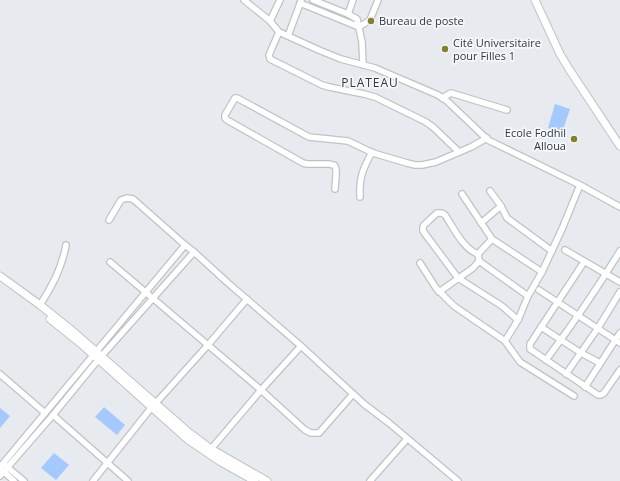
<svg xmlns="http://www.w3.org/2000/svg" width="620" height="481" viewBox="0 0 620 481" font-family="'Open Sans',sans-serif">
<rect width="100%" height="100%" fill="#e7eaef"/>
<g fill="#a3c9fe">
<polygon points="555,104 570,109 562,133 548,128"/>
<polygon points="104,407 125,425 117,435 95,417"/>
<polygon points="0,408 10,416 0,428"/>
<polygon points="54,453 69,465 56,480 41,468"/>
</g>
<g fill="none" stroke-linecap="round" stroke-linejoin="round">
<g stroke="#bfc2c7" stroke-width="8">
<g id="minor">
<polyline points="244,0 270,21 279,32 321,51 341,59 375,68 438,95 447,101 488,140 580,185 620,207"/>
<polyline points="313,0 348,14 357,19 362,42 363,65"/>
<polyline points="300,3 359,27 370,20 378,0"/>
<polyline points="348,14 353,0"/>
<polyline points="270,21 280,0"/>
<polyline points="279,32 269,55 270,59 322,85 329,87 364,94 375,97 426,122 434,128 459,152"/>
<polyline points="288,36 301,1"/>
<polyline points="442,98 451,93 507,110"/>
<path d="M335 189C335 184 338 168 334 165 333 165 331 165 330 164H307L303 163 227 120 225 118V115L235 98H237L239 99 309 137 348 141 373 153 407 163 415 165H422L436 162 471 147 487 138"/>
<polyline points="490,191 501,206 507,218 552,251"/>
<polyline points="462,194 492,239 542,272"/>
<path d="M360 197C359 177 363 169 372 152"/>
<polyline points="109,220 121,200 127,198 133,199 185,245 194,252 228,283 301,346 364,404 389,423 458,481"/>
<polyline points="481,223 501,206"/>
<polyline points="565,250 620,282"/>
<path d="M478 254C463 249 454 228 445 215L442 213H437L424 225 423 227V231L458 278 502 306 518 320"/>
<polyline points="479,261 528,296"/>
<polyline points="110,262 261,390 305,430 311,433 319,433 353,394"/>
<polyline points="584,262 530,344 530,349 598,395 601,395 604,393 620,370"/>
<polyline points="420,263 436,288 454,306 505,341"/>
<polyline points="539,290 620,343"/>
<polyline points="439,292 473,268 479,261 478,254 492,239"/>
<path d="M40 305C52 286 62 268 66 245"/>
<polyline points="541,327 581,353 600,363"/>
<path d="M546 360C572 325 597 289 620 251"/>
<polyline points="0,374 45,413"/>
<polyline points="566,374 598,328 620,292"/>
<polyline points="585,387 620,333"/>
<polyline points="574,396 520,362 505,341 518,320 528,296 542,272 562,229 580,185"/>
<polyline points="155,404 208,345 247,299"/>
<polyline points="53,415 128,481"/>
<polyline points="211,449 261,390 301,346"/>
<polyline points="6,466 24,481"/>
<polyline points="0,467 185,245"/>
<polyline points="2,470 14,481"/>
<polyline points="0,476 53,415 98,360 194,252"/>
<polyline points="93,481 151,408"/>
<polyline points="370,481 407,439"/>
</g>
</g>
<g stroke="#bfc2c7" stroke-width="9">
<g id="major">
<polyline points="535,0 560,54 569,69 620,146"/>
<polyline points="0,276 40,305 69,328 187,431 211,449 267,481"/>
<polyline points="50,319 80,343 187,439 221,462 255,481"/>
</g>
</g>
<use href="#minor" stroke="#fff" stroke-width="5.5"/>
<use href="#major" stroke="#fff" stroke-width="7"/>
</g>
<g fill="#858129" stroke="#f4f8fd" stroke-width="1.5">
<circle cx="371" cy="21" r="4"/>
<circle cx="445" cy="49" r="4"/>
<circle cx="574" cy="139" r="4"/>
</g>
<g text-anchor="middle" stroke-width="3.5" stroke-linejoin="round" paint-order="stroke">
<g font-size="11" fill="#353638" stroke="#f4f8fd" text-anchor="start">
<text x="379" y="25">Bureau de poste</text>
<text x="453" y="47">Cité Universitaire<tspan x="453" dy="13">pour Filles 1</tspan></text>
<text x="566" y="137" text-anchor="end">Ecole Fodhil<tspan x="566" dy="13">Alloua</tspan></text>
</g>
<g font-size="12" letter-spacing="1" fill="#353638" stroke="#f4f8fd">
<text x="370" y="87">PLATEAU</text>
</g>
</g>
</svg>
